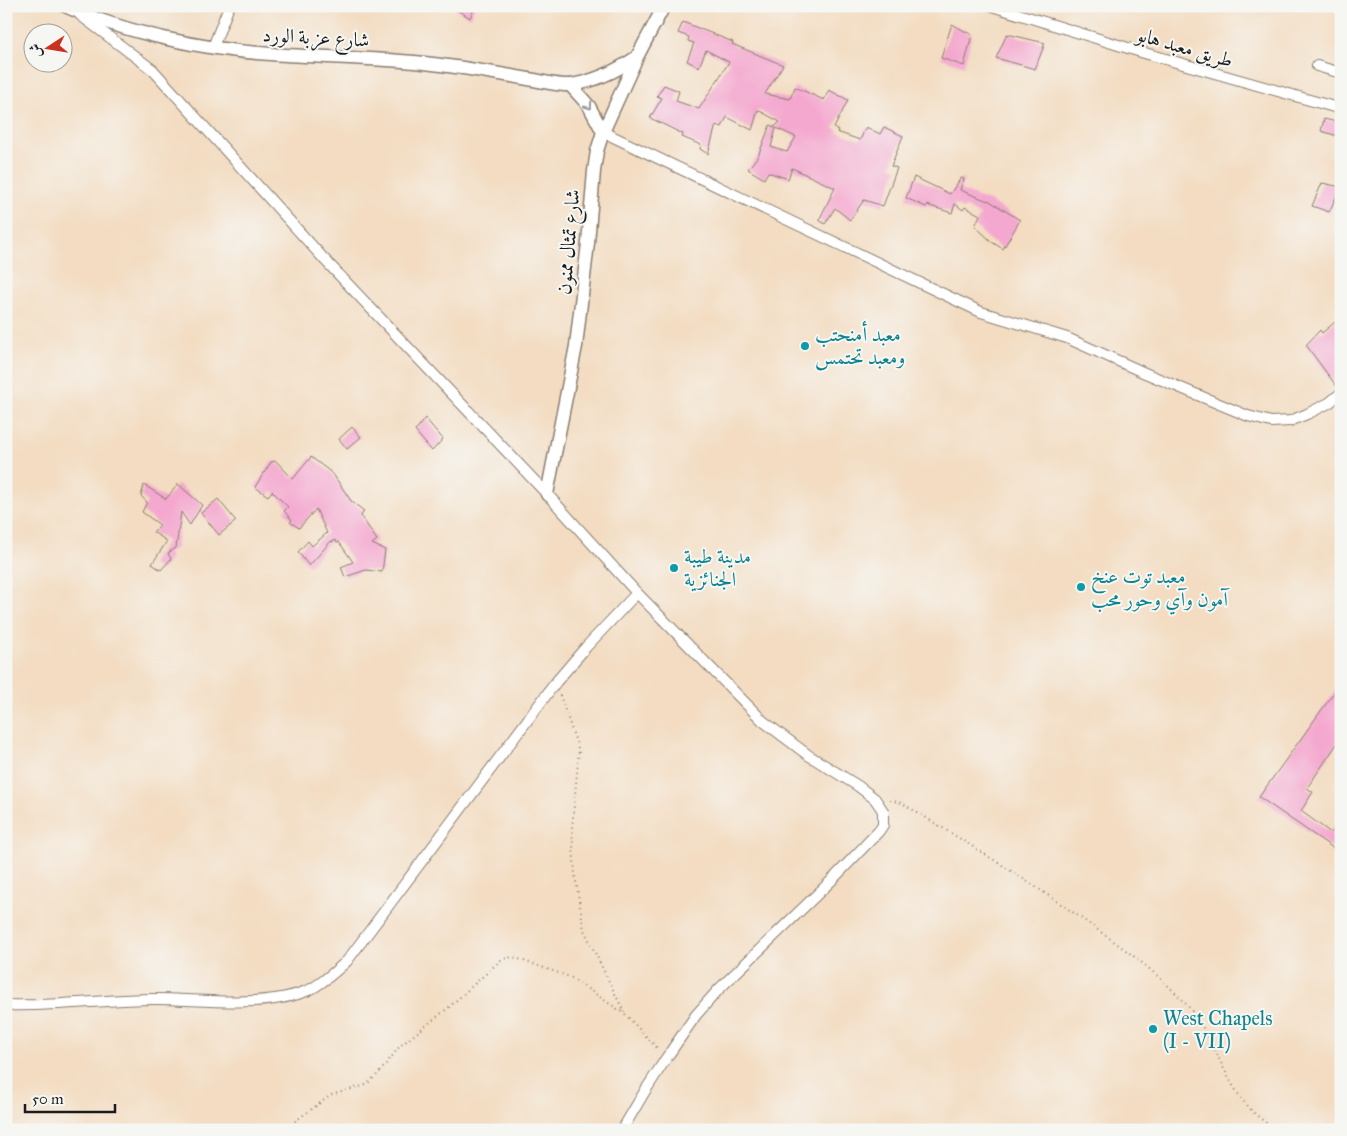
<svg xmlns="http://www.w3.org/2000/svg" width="1347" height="1136" viewBox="0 0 1347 1136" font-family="'IM FELL Great Primer',Amiri,serif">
<rect width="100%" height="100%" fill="#f6f6f2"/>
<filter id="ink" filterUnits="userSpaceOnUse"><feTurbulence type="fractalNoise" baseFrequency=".02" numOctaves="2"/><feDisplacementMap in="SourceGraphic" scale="10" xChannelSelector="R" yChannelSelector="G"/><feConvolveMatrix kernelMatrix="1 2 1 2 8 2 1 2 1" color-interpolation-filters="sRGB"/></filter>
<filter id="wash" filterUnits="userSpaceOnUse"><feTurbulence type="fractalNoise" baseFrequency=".0096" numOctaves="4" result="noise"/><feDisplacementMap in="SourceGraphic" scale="20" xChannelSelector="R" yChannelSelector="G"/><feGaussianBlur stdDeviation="1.12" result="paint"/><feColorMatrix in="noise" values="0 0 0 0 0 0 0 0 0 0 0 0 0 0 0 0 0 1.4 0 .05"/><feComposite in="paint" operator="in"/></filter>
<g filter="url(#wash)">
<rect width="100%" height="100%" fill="#f3dcc1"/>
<g id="blocks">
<g fill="#f4a8cf" fill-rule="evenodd">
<polygon points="451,6 475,6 470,18"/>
<path d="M683 22 733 42 732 44 783 65 765 94 790 99 795 87 824 100 829 90 848 100 834 128 838 130 837 132 860 140 866 127 880 134 884 127 903 136 891 166 897 168 883 206 864 200 850 220 835 208 825 224 819 220 835 188 792 168 788 179 768 172 764 179 748 169 758 156 770 125 774 127 780 122 758 110 752 130 727 117 722 127 716 125 708 154 700 149 701 145 682 137 683 134 650 118 662 98 657 96 664 85 679 91 676 101 699 109 729 62 706 50 699 67 687 61 694 43 688 41 689 37 678 33ZM776 128 796 137 787 152 771 147Z"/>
<polygon points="952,24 972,35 964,66 941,58"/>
<polygon points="1007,34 1045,43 1035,69 996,58"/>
<polygon points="1324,119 1341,123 1341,137 1321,131"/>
<polygon points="914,177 950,194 961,178 964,179 960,190 988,201 988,200 1020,220 1003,249 992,242 975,226 980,215 965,207 963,210 955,204 952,213 927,205 926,207 906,198"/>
<polygon points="1322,183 1341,187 1329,212 1312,206"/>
<polygon points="1341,317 1341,386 1337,387 1306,345 1320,330 1322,333"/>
<polygon points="425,418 443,439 432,451 415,431"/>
<polygon points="352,427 361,437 347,449 339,439"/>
<polygon points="311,457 333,474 351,501 364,511 361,516 377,540 372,544 385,550 382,572 366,570 345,577 341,567 353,562 339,542 337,543 335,540 332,542 331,541 309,566 298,552 308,541 312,546 327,533 316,509 299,528 290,522 292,520 284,511 288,507 272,491 268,496 255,487 271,462 276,461 293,479"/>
<polygon points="178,484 202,505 190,525 181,512 176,548 168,553 171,559 161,570 152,564 167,541 153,532 160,525 142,512 147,502 141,496 144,485 166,499"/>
<polygon points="218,499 236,521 219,535 201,513"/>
<polygon points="1341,683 1341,738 1307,788 1313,792 1301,811 1331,833 1341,820 1341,844 1336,850 1259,797"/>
</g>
</g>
</g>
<g filter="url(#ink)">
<use href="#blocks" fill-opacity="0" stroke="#887c6e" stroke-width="1"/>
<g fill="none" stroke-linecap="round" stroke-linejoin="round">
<g stroke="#887c6e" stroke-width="12">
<g id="minor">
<polyline points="992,6 1141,52 1341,109"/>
<polyline points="80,15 153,70 324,259 547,494 637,593 763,721 808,755 858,786 875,799 883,811 883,825 879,831 831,881 719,989 696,1015 667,1057 645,1091 622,1130"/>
<polyline points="213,47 229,6"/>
<polyline points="1317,66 1341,73"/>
<polyline points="603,132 981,312 1067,338 1145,373 1248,416 1271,422 1290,421 1307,414 1329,403 1341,393"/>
<path d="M6 1005C56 1007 106 999 155 999 202 999 268 1009 311 989 324 982 336 971 347 961L556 682 586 647 637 593"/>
</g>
</g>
<g stroke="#887c6e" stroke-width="15">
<g id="tertiary">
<path d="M65 6C125 33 206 50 271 54 325 58 379 57 433 64 467 68 501 74 534 80 546 82 560 86 572 85 595 81 618 70 637 57"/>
<polyline points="570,85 589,106 603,132"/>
<polyline points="547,494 576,346 588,243 594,171 597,151 603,132 637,57 664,6"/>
</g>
</g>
<g stroke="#887c6e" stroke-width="2" stroke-dasharray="1 4" stroke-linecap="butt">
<polyline points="560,695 579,751 572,828 575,875 584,930 624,1012"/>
<path d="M890 800 902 803C967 843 1033 883 1095 928 1119 945 1143 962 1164 982 1176 993 1188 1005 1197 1018 1225 1061 1230 1103 1277 1130"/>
<polyline points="290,1130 294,1122 331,1095 366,1085 379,1073 400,1046 448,1008 502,959 513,957 570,977 625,1014 658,1049"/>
</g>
<use href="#minor" stroke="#fff" stroke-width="10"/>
<use href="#tertiary" stroke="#fff" stroke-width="12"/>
</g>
<defs><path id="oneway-chevron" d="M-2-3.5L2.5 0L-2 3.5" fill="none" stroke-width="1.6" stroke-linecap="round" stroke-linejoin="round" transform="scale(1.25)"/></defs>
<use stroke="#999" href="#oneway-chevron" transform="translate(589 106) rotate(55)"/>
</g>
<g fill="#0f9aa8" stroke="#f6f6f2" stroke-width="2">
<circle cx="805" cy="346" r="5"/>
<circle cx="674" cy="568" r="5"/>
<circle cx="1081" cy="587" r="5"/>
<circle cx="1153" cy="1029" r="5"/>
</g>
<g text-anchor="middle" stroke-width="4" stroke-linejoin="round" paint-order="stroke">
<g font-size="20" fill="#1c1c1c" stroke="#f6f6f2">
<text transform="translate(316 37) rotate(3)" y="7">شارع عزبة الورد</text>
<text transform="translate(1185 47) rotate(16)" y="7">طريق معبد هابو</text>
<text transform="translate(568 242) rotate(-85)" y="7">شارع تمثال ممنون</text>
</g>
<g font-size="20" fill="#0d838f" stroke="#f6f6f2" text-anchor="start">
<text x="815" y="341">معبد أمنحتب<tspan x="815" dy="23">ومعبد تحتمس</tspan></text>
<text x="684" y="563">مدينة طيبة<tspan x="684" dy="23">الجنائزية</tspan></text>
<text x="1091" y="583">معبد توت عنخ<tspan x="1091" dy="23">آمون وآي وحور محب</tspan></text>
<text x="1163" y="1025">West Chapels<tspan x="1163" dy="23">(I - VII)</tspan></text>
</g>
</g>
<rect width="1347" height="1136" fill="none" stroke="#f6f6f2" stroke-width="25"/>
<g transform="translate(48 48) rotate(258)"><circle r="24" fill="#f6f6f2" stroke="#9f9f9c"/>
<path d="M0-4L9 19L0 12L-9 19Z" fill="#c8321e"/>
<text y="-8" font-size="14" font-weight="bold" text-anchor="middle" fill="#1c1c1c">ش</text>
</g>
<path d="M25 1104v8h90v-8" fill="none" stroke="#1c1c1c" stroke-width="2.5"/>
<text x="32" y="1104" font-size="15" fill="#1c1c1c" stroke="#f6f6f2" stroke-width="4" paint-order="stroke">50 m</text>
</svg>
